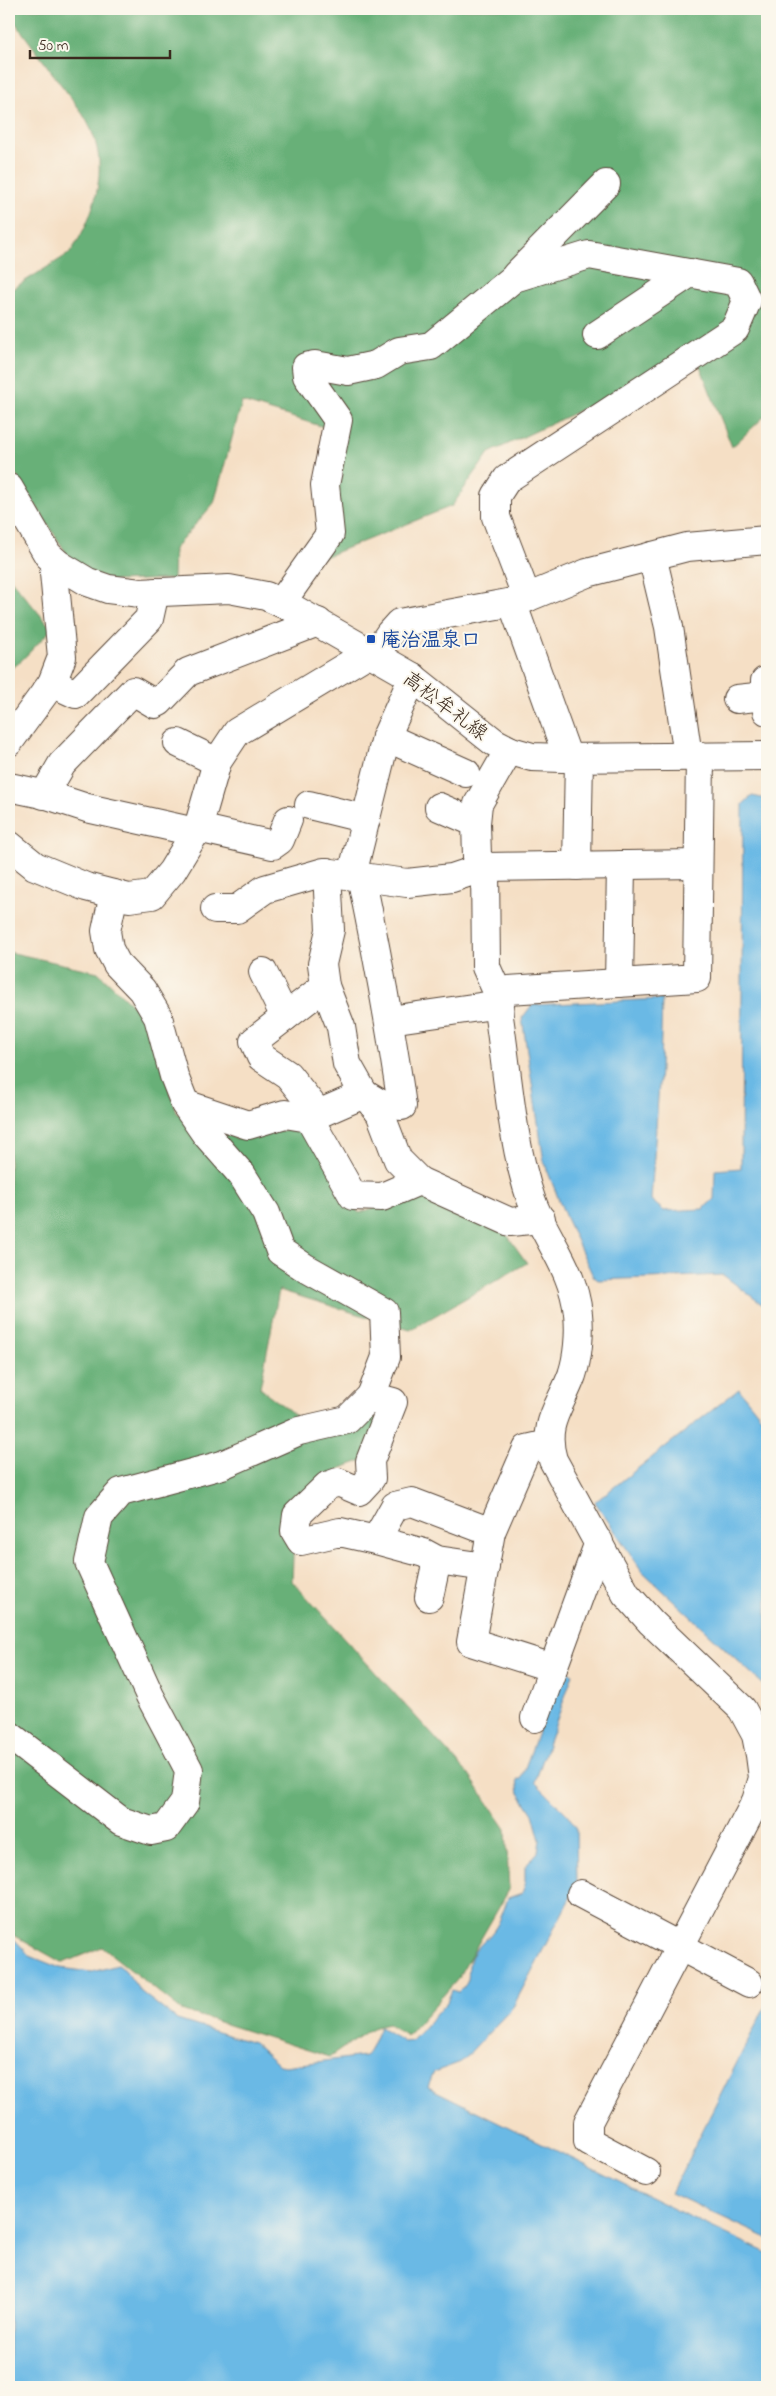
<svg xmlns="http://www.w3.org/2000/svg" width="776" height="2396" viewBox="0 0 776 2396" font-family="'Indie Flower','Klee One',sans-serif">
<rect width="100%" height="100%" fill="#fbf7ec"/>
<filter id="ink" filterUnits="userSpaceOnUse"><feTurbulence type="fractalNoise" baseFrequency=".02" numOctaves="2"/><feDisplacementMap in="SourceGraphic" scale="10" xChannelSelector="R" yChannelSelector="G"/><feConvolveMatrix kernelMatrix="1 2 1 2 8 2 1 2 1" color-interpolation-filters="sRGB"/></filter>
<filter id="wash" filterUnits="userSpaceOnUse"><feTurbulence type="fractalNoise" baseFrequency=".0096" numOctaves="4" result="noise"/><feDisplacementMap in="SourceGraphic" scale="20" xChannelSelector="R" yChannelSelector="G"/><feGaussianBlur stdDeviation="1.12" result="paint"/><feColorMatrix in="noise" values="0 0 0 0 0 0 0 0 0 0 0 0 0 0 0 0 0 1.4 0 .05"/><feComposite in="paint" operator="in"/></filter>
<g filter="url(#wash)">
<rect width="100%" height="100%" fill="#f5dfc5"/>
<g fill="#68b078" stroke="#526d4b">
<path d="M9 9H767V414L732 447 696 356 489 453 452 506 317 560 337 431 242 402 214 503 174 549 173 579 113 581 76 568 9 464V291L70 253C90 224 105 183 97 148 92 122 74 102 59 82 42 59 25 36 9 14Z"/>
<polygon points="9,577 52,629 19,663 9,670"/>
<polygon points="9,952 98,972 147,1019 177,1113 237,1139 266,1131 306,1130 359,1213 417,1193 497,1221 527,1263 410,1330 279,1290 260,1388 303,1421 387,1409 367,1459 341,1468 295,1513 292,1581 469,1775 506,1829 509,1890 457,1980 407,2036 388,2024 372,2028 330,2057 181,2010 102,1947 63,1963 9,1933"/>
</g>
<g fill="#6bb9e5" stroke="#537282">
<polygon points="752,796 767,799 767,1308 723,1275 598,1280 593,1276 566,1218 544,1162 522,1018 532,1005 662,999 660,1069 651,1200 664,1211 703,1209 714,1199 715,1170 741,1168 743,804"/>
<polygon points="739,1389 763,1419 767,1416 767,1688 642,1571 595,1502"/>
<path d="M561 1670 573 1674 535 1782 567 1814 576 1827 577 1885 513 2007 461 2062 434 2072 428 2087 690 2217 767 2253V2387H9V1939L15 1940 30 1956 60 1968 92 1972 118 1965 125 1970 140 1991 177 2020 254 2043 279 2065 285 2066 364 2056 369 2052 380 2027 404 2042 412 2041 447 2002 452 1990 459 1992C473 1979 466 1977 470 1961 473 1949 487 1940 494 1930 500 1922 504 1909 508 1898L522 1893 525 1885V1867L538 1852 540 1840 533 1814 519 1793 517 1780 521 1779Z"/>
<polygon points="767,2003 767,2238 671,2193"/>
</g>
</g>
<g filter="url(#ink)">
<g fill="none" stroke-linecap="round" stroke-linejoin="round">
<g stroke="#574537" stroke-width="30">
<g id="minor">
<polyline points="516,275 606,184"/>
<polyline points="597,335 690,273"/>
<polyline points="652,556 669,627 688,756"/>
<polyline points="512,602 568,758"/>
<polyline points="281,603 330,534 325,485 338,420 307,376 306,367 315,365 348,371 376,365 399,351 431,346 514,278 589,255 738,282 747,301 735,329 507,479 496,496 496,517 527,598"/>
<polyline points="375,655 390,633 399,623 519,601 587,573 687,547 767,540"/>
<polyline points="765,681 767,711"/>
<polyline points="52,683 76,694 149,619 155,592"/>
<polyline points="737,699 766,696"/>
<polyline points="386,737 466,773"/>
<polyline points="9,742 52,683 62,657 54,573 58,564"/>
<polyline points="178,743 217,762"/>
<polyline points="9,787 47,795 87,808 195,832"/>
<polyline points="44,795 62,764 133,691 155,704 159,702 188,672 318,622"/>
<polyline points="309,805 366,819"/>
<polyline points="439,807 476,823 477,857 485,867 698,864"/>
<polyline points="476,823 478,804 509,750"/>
<polyline points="198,828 273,845 280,840 288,820"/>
<polyline points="9,845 35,866 86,887 129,898 152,895 172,871 198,828 217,762 237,732 370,652"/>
<polyline points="577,866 579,758"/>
<polyline points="327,872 330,930 322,964 325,986 341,1027 347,1064 364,1094 380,1113 398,1160 419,1181"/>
<polyline points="352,875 386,737 413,677"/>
<polyline points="114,894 106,931 109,949 117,964 142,990 158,1017 174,1076 185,1104 205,1133 242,1175 266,1213 280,1251 304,1267 384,1312 386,1357 371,1396 393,1402 370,1461 371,1478 359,1491 338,1482 327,1486 297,1515 295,1531 301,1541 340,1532 376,1540"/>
<polyline points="215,909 237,909 265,889 324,872 407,883 452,878 485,867 486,967 500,998"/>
<polyline points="263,972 285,1017"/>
<polyline points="619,983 621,865"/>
<polyline points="390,1020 500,1004"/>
<polyline points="185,1104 248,1125 285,1114 309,1118 353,1196 382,1197 419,1181 510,1222 541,1219"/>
<polyline points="319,1114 288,1075 261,1057 254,1041 325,986"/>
<path d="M309 1118 364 1094 381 1104 402 1106C391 1029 377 953 361 876"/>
<polyline points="549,1444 527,1449 491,1532 471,1642 553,1668 599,1542"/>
<polyline points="485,1567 437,1560 424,1553 376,1540 395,1506 412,1502 491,1532"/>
<polyline points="429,1597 437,1560"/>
<polyline points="535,1718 553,1668"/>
<polyline points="9,1735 121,1821 151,1831 166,1828 185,1802 189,1770 150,1696 89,1562 99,1517 121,1492 222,1465 299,1431 347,1420 371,1396"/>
<polyline points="581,1894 749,1983"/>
<path d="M646 2172 588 2141V2122L756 1801 763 1778 760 1755 756 1735 742 1709 651 1622 626 1594 553 1460C542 1423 560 1408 572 1375 578 1357 580 1333 578 1314 573 1267 546 1241 531 1199 512 1144 508 1075 499 1017L500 998 508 990 697 978 700 756"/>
</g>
</g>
<g stroke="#574537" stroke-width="30">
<polyline id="major" points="9,488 48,555 58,564 88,582 108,589 140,593 229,589 266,596 290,607 411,676 494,742 511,751 532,757 562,758 767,756"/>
</g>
<use href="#minor" stroke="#fff" stroke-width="28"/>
<use href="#major" stroke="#fff" stroke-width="28"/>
</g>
</g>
<rect fill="#1a4fb4" stroke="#fbf7ec" stroke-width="2" x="366" y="634" width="10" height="10" rx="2.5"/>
<g text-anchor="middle" stroke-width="4" stroke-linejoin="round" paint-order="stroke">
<g font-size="20" font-weight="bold" fill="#164399" stroke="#fbf7ec" text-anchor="start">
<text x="381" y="646">庵治温泉口</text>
</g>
<g font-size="20" fill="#3b2a1e" stroke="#fbf7ec">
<text transform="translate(446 705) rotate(37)" y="7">高松牟礼線</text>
</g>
</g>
<rect width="776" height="2396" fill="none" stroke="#fbf7ec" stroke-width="30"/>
<path d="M30 50v8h140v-8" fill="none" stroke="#3b2a1e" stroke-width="2.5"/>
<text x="38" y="50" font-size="15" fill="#3b2a1e" stroke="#fbf7ec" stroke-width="4" paint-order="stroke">50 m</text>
</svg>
